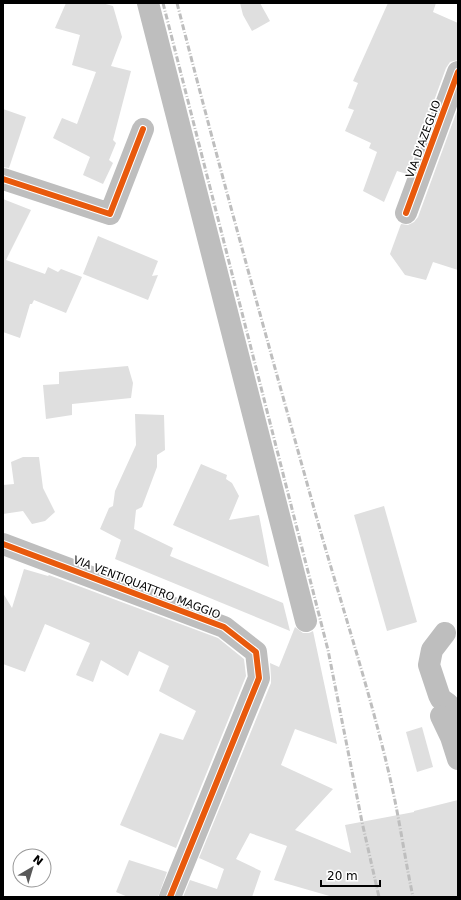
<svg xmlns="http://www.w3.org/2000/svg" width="461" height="900" viewBox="0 0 461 900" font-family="'DejaVu Sans',sans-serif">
<rect width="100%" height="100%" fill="#fff"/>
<g fill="#dfdfdf">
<polygon points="66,3 102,3 113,6 122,37 111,66 131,71 113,140 116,143 109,160 113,163 103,184 83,175 90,157 53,138 62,118 77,124 96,72 72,65 80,35 55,28"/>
<polygon points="240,3 260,3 270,21 252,31 243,15"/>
<polygon points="388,3 436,3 433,12 458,23 458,60 450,62 446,68 407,174 397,171 384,202 363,191 377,152 369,148 371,143 345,131 354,110 348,108 358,83 353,81"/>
<polygon points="458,108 458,270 433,262 426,280 405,275 390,254 401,224 408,225 414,222 418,217"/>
<polygon points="3,109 26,117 9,168 3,167"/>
<polygon points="3,199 31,210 6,260 45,274 48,267 58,272 61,269 82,277 66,313 34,300 32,304 30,304 20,338 3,332"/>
<polygon points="98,236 158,261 152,276 158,275 148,300 83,274"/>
<polygon points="128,366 133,383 131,398 72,404 72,415 46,419 43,385 59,384 59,372"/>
<polygon points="135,414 164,415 165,450 157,455 157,467 142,507 136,510 134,529 173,548 170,556 283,603 290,631 115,559 121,540 100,529 109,508 113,506 115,491 136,445"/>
<polygon points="23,457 39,457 43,488 55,512 45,521 32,524 23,511 3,514 3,485 14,484 11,462"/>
<polygon points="201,464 227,475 226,479 232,483 239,496 229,520 259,515 269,567 173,525"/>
<polygon points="384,506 417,622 387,631 354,515"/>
<polygon points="24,569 48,576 49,575 218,638 244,659 246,676 176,848 120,825 160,733 183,740 196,711 159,691 169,666 139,651 128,676 101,660 93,682 76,675 90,643 45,624 25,672 3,664 3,593 12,608"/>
<polygon points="295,627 303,633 309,633 313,631 337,744 295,729 281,765 333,789 295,830 351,853 345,825 414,812 414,811 458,800 458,897 333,897 274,880 287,846 250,833 236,859 261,871 252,897 183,897 190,880 217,889 224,869 199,858 271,683 271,677 270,663 279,667"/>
<polygon points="422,727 433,767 417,772 406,732"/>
<polygon points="129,860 167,872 158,897 128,897 116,892"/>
</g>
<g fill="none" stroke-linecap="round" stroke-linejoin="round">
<g stroke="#bebebe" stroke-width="22">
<polyline points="148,3 306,621"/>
<polyline points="3,179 110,214 143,129"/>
<polyline points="406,213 458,72"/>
<polyline points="3,544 224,627 256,652 259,678 170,897"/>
<polyline points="445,633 432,650 429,665 439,695 441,699 448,704 458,728"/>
<polyline points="441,716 451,737 458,759"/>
</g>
<g stroke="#bebebe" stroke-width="3" stroke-dasharray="6 2 1 2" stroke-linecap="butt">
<polyline points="163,3 328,650 362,822 379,897"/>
<path d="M177 3C221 175 269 347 317 519 343 611 374 703 394 796 401 830 406 864 413 897"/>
</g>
<g stroke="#fff" stroke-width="8">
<g id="cycleway">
<polyline points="3,179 110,214 143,129"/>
<polyline points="406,213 458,72"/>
<polyline points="3,544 224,627 256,652 259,678 170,897"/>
</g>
</g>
<use href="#cycleway" stroke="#e8590c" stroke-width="6"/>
</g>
<g text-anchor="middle" stroke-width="3.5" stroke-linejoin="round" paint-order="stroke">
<g font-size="11" fill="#000" stroke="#fff">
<text transform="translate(423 139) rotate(-70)" y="4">VIA D'AZEGLIO</text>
<text transform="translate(147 587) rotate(21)" y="4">VIA VENTIQUATTRO MAGGIO</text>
</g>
</g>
<rect width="461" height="900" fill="none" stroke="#000000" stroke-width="8"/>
<g transform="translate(32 868) rotate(38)"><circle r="19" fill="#ffffff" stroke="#999999"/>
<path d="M0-3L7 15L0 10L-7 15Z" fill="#595959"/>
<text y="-6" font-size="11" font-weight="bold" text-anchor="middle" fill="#000000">N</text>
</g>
<path d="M321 880v6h59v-6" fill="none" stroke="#000000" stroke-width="2"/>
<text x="327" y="880" font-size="12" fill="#000000" stroke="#ffffff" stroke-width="3" paint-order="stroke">20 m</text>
</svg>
